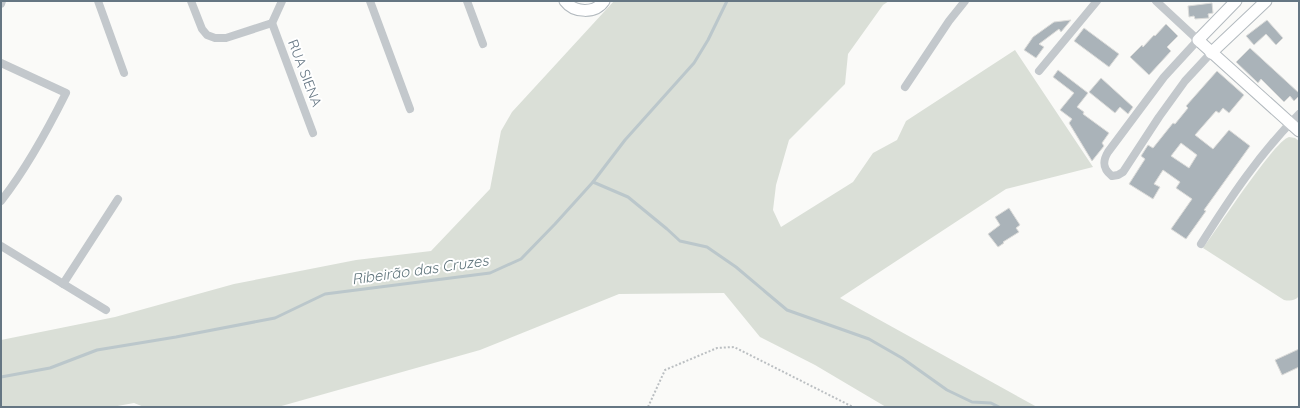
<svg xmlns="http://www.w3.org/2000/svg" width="1300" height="408" viewBox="0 0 1300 408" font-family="Quicksand,sans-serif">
<rect width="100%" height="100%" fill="#fafaf8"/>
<g fill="#dadfd7">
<polygon points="614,1 889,1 883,5 848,54 845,84 789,140 776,185 773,210 781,227 853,182 873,153 897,140 906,121 1015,50 1093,167 1006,189 840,298 1037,407 886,407 815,365 760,337 724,293 619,294 480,350 278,407 144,407 134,403 112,407 1,407 1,340 115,317 234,284 356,260 431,251 490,189 501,131 512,112"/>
<path d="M1289 137 1295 138 1299 141V296C1295 301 1290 301 1284 300L1203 248C1216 231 1274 141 1289 137Z"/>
</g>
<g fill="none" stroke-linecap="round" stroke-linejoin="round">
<g stroke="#bbc7cb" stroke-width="3">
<polyline points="593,182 628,197 667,229 680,241 707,247 736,267 787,310 869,339 902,358 947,390 972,402 991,403 999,407"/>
<polyline points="1,377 50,368 97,350 176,337 275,318 325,294 490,273 521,259 555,224 593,182 625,140 694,63 708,40 727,1"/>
</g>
</g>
<g fill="#aab3b9" stroke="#dcdcda" fill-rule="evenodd">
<polygon points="1212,3 1213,13 1208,14 1209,18 1195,19 1194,16 1189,17 1188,6"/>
<polygon points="1071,20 1061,32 1059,29 1039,44 1044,47 1036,58 1024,50 1033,37 1054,22"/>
<polygon points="1267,20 1283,38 1276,45 1266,34 1254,45 1246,36"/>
<polygon points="1166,24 1178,36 1167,47 1171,51 1149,75 1130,57 1142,45 1143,47 1154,35 1155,36"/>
<polygon points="1084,28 1119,54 1109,67 1074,41"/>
<polygon points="1250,48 1299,93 1299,96 1294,101 1290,96 1284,102 1261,79 1258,83 1236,62"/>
<polygon points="1058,70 1088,93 1077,107 1084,112 1083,114 1109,133 1102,143 1104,146 1092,161 1069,123 1072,119 1060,110 1074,93 1053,77"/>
<path d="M1217 71 1244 95 1229 113 1223 108 1219 113 1216 111 1195 135 1213 149 1229 130 1250 146 1204 210 1206 211 1186 239 1171 229 1192 199 1176 188 1180 182 1163 170 1154 184 1160 187 1153 199 1129 184 1145 159 1141 156 1148 145 1153 148 1173 123 1175 124 1188 108 1186 106ZM1181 143 1197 155 1189 168 1171 156Z"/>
<polygon points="1101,78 1133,107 1128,114 1120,107 1115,113 1089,92"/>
<polygon points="1009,208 1020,225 1016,228 1019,232 1003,242 1004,243 998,247 988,234 1000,225 995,217"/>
<polygon points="1299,349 1299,367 1282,375 1275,360"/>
</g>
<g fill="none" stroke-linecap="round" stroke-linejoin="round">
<g stroke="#b3babf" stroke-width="13">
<g id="secondary">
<path d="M565 1C574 13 595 14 604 1"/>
<polyline points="1236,1 1198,40 1299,131"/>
<polyline points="1211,53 1266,1"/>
</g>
</g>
<polyline stroke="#bbbfc2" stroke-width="2" stroke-dasharray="2 2" stroke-linecap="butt" points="648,407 665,370 717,348 734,347 853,407"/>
<g stroke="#c3c8cc" stroke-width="8">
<polyline points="98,1 124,73"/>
<polyline points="191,1 202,29 207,35 215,38 226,38 272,23 282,1"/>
<polyline points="370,1 410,109"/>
<polyline points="467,1 483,44"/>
<path d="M1156 1 1198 40 1164 77 1108 152C1102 162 1103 169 1112 176L1118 175 1123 172 1159 117 1185 81 1211 53"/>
<polyline points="1,4 2,1"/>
<polyline points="272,23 313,133"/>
<path d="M1 63 66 93C47 131 27 168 1 201"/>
<polyline points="1039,71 1097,1"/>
<polyline points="905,87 949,21 965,1"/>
<path d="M1201 244C1230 198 1260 153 1299 114"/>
<polyline points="1,246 106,310"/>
<polyline points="63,284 118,199"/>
</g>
<use href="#secondary" stroke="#fff" stroke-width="11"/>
</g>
<g text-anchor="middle" stroke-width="4" stroke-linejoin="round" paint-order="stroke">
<g font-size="14" fill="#657683" stroke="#fff">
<text transform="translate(305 73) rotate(69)" y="5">RUA SIENA</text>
</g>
<g font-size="15" font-style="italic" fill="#60757c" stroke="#fff">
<text transform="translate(420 270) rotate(-8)" y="5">Ribeirão das Cruzes</text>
</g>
</g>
<rect width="1300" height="408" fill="none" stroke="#657683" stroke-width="4"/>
</svg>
